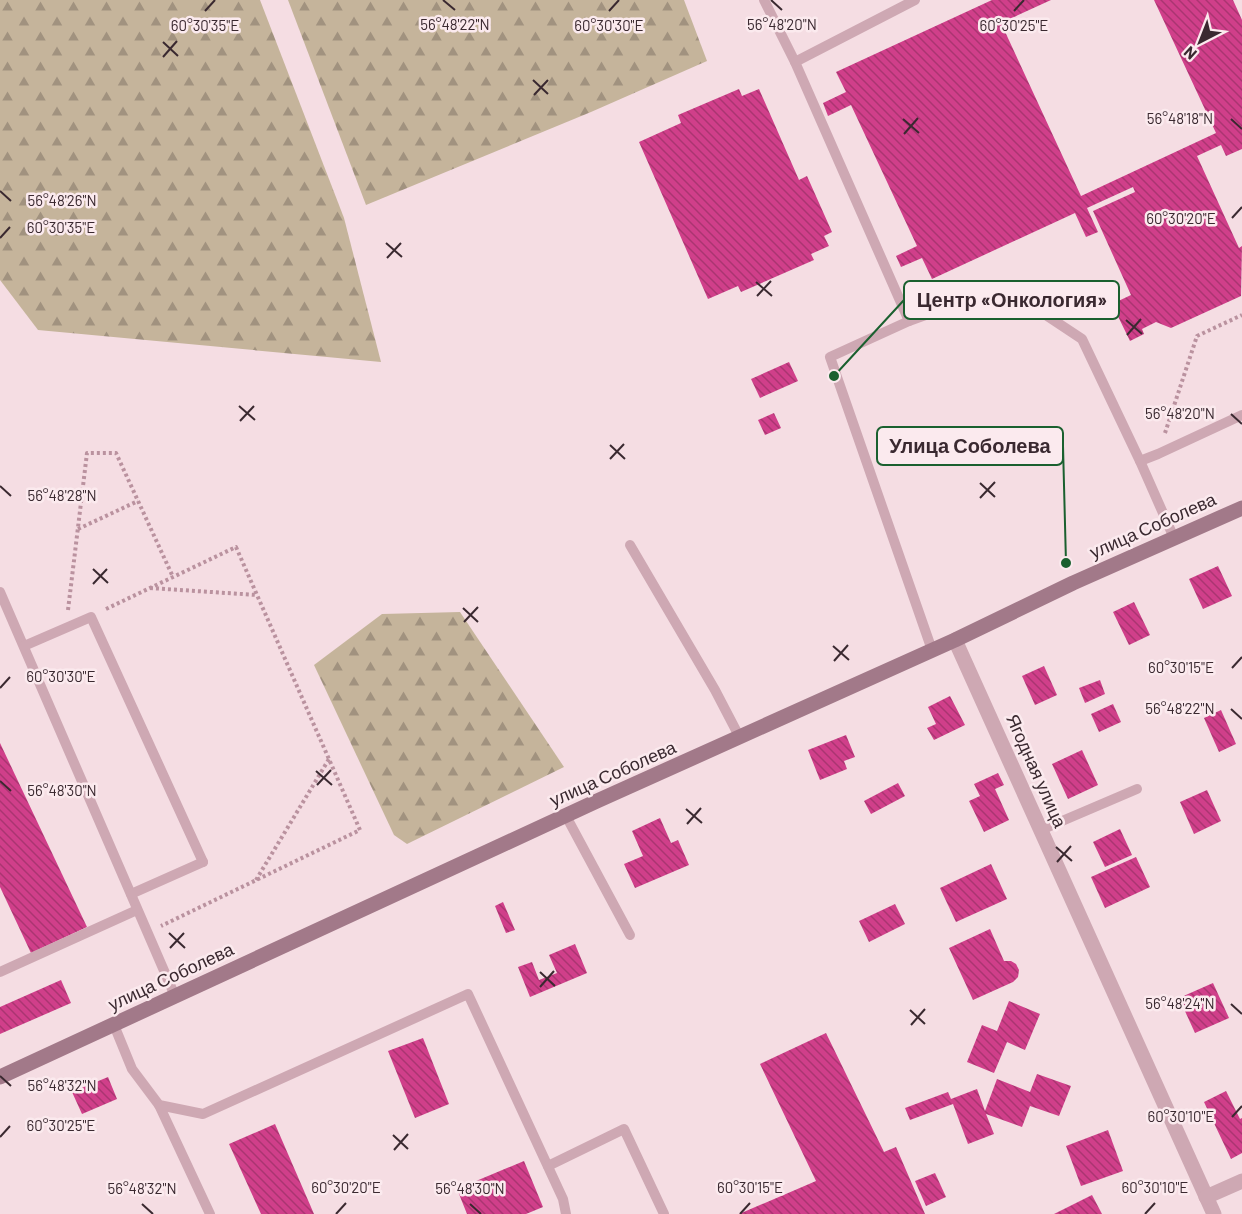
<svg xmlns="http://www.w3.org/2000/svg" width="1242" height="1214" viewBox="0 0 1242 1214" font-family="Barlow,sans-serif">
<defs>
<pattern id="forest-firs" width="22" height="20" patternUnits="userSpaceOnUse" patternTransform="scale(1.5)"><rect width="22" height="20" fill="#c5b49b"/><path d="M5 1l3.5 6h-7zM16 11l3.5 6h-7z" fill="#a1927f"/></pattern>
<pattern id="building-back-hatch" width="6" height="6" patternUnits="userSpaceOnUse" patternTransform="scale(1.5)"><rect width="6" height="6" fill="#d03f8a"/><path d="M-1 5l2 2M0 0l6 6M5-1l2 2" fill="none" stroke="#aa3571"/></pattern>
</defs>
<rect width="100%" height="100%" fill="#f5dde3"/>
<g fill="url(#forest-firs)">
<polygon points="0,0 260,0 344,218 381,362 38,330 0,280"/>
<polygon points="288,0 684,0 707,61 591,112 366,205"/>
<polygon points="460,612 564,767 407,844 394,835 314,665 382,614"/>
</g>
<g fill="url(#building-back-hatch)">
<polygon points="992,0 1051,0 1001,23 1081,196 1216,133 1154,0 1233,0 1242,20 1242,149 1226,156 1221,145 1197,156 1239,248 1242,246 1241,296 1171,328 1156,322 1142,329 1144,334 1130,341 1112,304 1131,295 1093,211 1135,192 1133,187 1087,208 1098,232 1086,237 1075,213 932,279 922,258 901,267 896,256 917,246 851,105 828,116 823,103 846,92 836,72"/>
<polygon points="739,89 742,96 759,89 799,180 807,176 832,232 824,236 829,246 811,254 814,260 741,292 738,286 708,299 639,142 681,123 678,115"/>
<polygon points="789,362 798,381 760,398 751,379"/>
<polygon points="774,413 781,428 765,435 758,420"/>
<polygon points="1218,566 1232,596 1203,609 1189,579"/>
<polygon points="1134,602 1150,635 1129,645 1113,612"/>
<polygon points="1044,666 1057,695 1035,705 1022,676"/>
<polygon points="1100,680 1105,694 1085,703 1079,688"/>
<polygon points="950,696 965,725 934,740 927,728 936,724 928,707"/>
<polygon points="1113,704 1121,722 1099,732 1091,714"/>
<polygon points="1221,710 1236,744 1219,752 1204,718"/>
<polygon points="846,735 855,757 844,761 847,769 820,780 808,750"/>
<polygon points="0,743 87,927 31,953 0,887"/>
<polygon points="1082,750 1098,785 1068,799 1052,764"/>
<polygon points="998,773 1004,785 995,789 1009,820 984,832 969,801 980,796 974,784"/>
<polygon points="898,783 905,796 871,814 864,801"/>
<polygon points="1207,790 1221,821 1194,834 1180,802"/>
<polygon points="660,818 671,843 678,840 689,865 635,888 624,864 643,856 632,831"/>
<polygon points="1120,829 1132,855 1105,867 1093,842"/>
<polygon points="1136,857 1150,887 1105,908 1091,877"/>
<polygon points="991,864 1007,899 956,922 940,888"/>
<polygon points="503,902 515,930 506,933 495,906"/>
<polygon points="895,904 905,924 869,942 859,921"/>
<polygon points="990,929 1004,961 1011,961 1016,964 1019,970 1018,977 1013,982 973,1000 949,948"/>
<polygon points="575,944 587,973 530,997 518,967 532,962 539,980 557,973 549,955"/>
<polygon points="61,980 71,1003 0,1034 0,1007"/>
<polygon points="1213,983 1229,1018 1195,1033 1179,998"/>
<polygon points="1009,1001 1040,1014 1025,1050 1007,1042 994,1073 967,1062 982,1025 997,1031"/>
<polygon points="826,1033 884,1152 896,1147 925,1214 739,1214 816,1181 760,1064"/>
<polygon points="423,1038 449,1104 415,1118 388,1051"/>
<polygon points="1037,1074 1071,1086 1059,1116 1030,1106 1022,1127 986,1114 994,1134 968,1144 953,1104 910,1120 905,1108 948,1092 951,1099 977,1089 985,1111 997,1079 1030,1092"/>
<polygon points="108,1077 117,1099 82,1114 72,1092"/>
<polygon points="1226,1091 1240,1119 1242,1118 1242,1153 1231,1159 1204,1102"/>
<polygon points="275,1124 314,1214 261,1214 229,1144"/>
<polygon points="1108,1130 1123,1171 1081,1186 1066,1146"/>
<polygon points="524,1161 543,1207 526,1214 467,1214 457,1189"/>
<polygon points="935,1173 946,1197 926,1206 915,1181"/>
<polygon points="1092,1195 1102,1214 1054,1214"/>
</g>
<g fill="none" stroke-linecap="round" stroke-linejoin="round">
<g stroke="#ba929f" stroke-width="4" stroke-dasharray="3 3" stroke-linecap="butt">
<polyline points="1165,433 1197,336 1242,315"/>
<polyline points="78,529 138,501"/>
<polyline points="150,588 257,595"/>
<polyline points="106,609 236,547 360,830 161,926"/>
<polyline points="68,610 87,453 116,453 173,577"/>
<polyline points="256,880 329,759"/>
</g>
<g stroke="#cea8b3" stroke-width="10">
<polyline points="764,0 795,62 909,321"/>
<polyline points="795,62 915,0"/>
<polyline points="1140,461 1158,454 1242,415"/>
<polyline points="630,545 715,690 740,738"/>
<polyline points="0,592 175,996"/>
<polyline points="24,646 91,617 203,862"/>
<polyline points="932,650 830,357 909,321 986,293 1008,290 1082,339 1140,461 1174,538"/>
<polyline points="566,816 630,935"/>
<polyline points="1041,830 1137,789"/>
<polyline points="131,894 203,862"/>
<polyline points="0,972 137,910"/>
<polyline points="114,1025 132,1069 159,1105 203,1114 468,994 563,1199 566,1214"/>
<polyline points="159,1105 210,1214"/>
<polyline points="548,1166 624,1129 664,1214"/>
</g>
<g stroke="#cea8b3" stroke-width="15">
<polyline points="955,640 1214,1214"/>
<polyline points="1206,1197 1242,1181"/>
</g>
<polyline stroke="#a27989" stroke-width="15" points="0,1077 597,801 955,640 1073,583 1242,508"/>
</g>
<path fill="none" stroke="#3a2930" stroke-width="2" d="M443 0 455 10M771 0 782 10M205 11 215 0M609 11 619 0M1014 11 1024 0M163 42 178 56M163 57 177 41M533 80 548 94M534 95 548 80M903 119 919 133M1231 119 1242 129M904 134 918 118M0 191 11 201M1232 218 1242 207M0 238 10 227M386 243 402 257M387 258 401 243M756 282 772 296M757 296 771 281M1126 320 1142 334M1127 335 1141 319M239 406 255 420M1231 414 1242 424M240 421 254 406M610 445 625 459M610 459 624 444M980 483 995 497M0 486 11 496M980 498 995 482M93 569 108 583M93 584 107 569M463 608 478 622M464 622 478 607M833 646 849 660M834 661 848 645M1232 668 1242 657M0 688 10 677M1231 709 1242 719M316 771 332 785M0 781 11 791M317 785 331 770M686 809 702 823M687 824 701 808M1056 847 1072 861M1057 862 1071 846M169 933 185 948M170 948 184 933M540 972 555 986M540 987 554 971M1231 1004 1242 1014M910 1010 925 1024M911 1025 925 1009M0 1076 11 1086M1232 1117 1242 1106M393 1135 408 1149M0 1137 10 1126M394 1150 408 1134M142 1204 153 1214M470 1204 481 1214M336 1214 346 1203M740 1214 750 1203M1145 1214 1155 1203"/>
<g text-anchor="middle" stroke-width="5" stroke-linejoin="round" paint-order="stroke">
<g font-size="18" fill="#3a2930" stroke="#fbeaee">
<text transform="translate(1153 526) rotate(-24)" y="6">улица Соболева</text>
<text transform="translate(1036 771) rotate(66)" y="6">Ягодная улица</text>
<text transform="translate(613 774) rotate(-24)" y="6">улица Соболева</text>
<text transform="translate(171 977) rotate(-25)" y="6">улица Соболева</text>
</g>
</g>
<g font-size="15" text-anchor="middle" fill="#3a2930" stroke="#fbeaee" stroke-width="5" stroke-linejoin="round" paint-order="stroke">
<text x="782" y="30">56°48'20"N</text>
<text x="455" y="30">56°48'22"N</text>
<text x="205" y="31">60°30'35"E</text>
<text x="609" y="31">60°30'30"E</text>
<text x="1014" y="31">60°30'25"E</text>
<text x="1180" y="124">56°48'18"N</text>
<text x="62" y="206">56°48'26"N</text>
<text x="1181" y="224">60°30'20"E</text>
<text x="61" y="233">60°30'35"E</text>
<text x="1180" y="419">56°48'20"N</text>
<text x="62" y="501">56°48'28"N</text>
<text x="1181" y="673">60°30'15"E</text>
<text x="61" y="682">60°30'30"E</text>
<text x="1180" y="714">56°48'22"N</text>
<text x="62" y="796">56°48'30"N</text>
<text x="1180" y="1009">56°48'24"N</text>
<text x="62" y="1091">56°48'32"N</text>
<text x="1181" y="1122">60°30'10"E</text>
<text x="61" y="1131">60°30'25"E</text>
<text x="346" y="1193">60°30'20"E</text>
<text x="750" y="1193">60°30'15"E</text>
<text x="1155" y="1193">60°30'10"E</text>
<text x="142" y="1194">56°48'32"N</text>
<text x="470" y="1194">56°48'30"N</text>
</g>
<path fill="none" stroke="#1a602f" stroke-width="2" d="M834 376L904 300M1066 563L1063 446"/>
<g fill="#1a602f" stroke="#fbeaee" stroke-width="2">
<circle cx="834" cy="376" r="6"/>
<circle cx="1066" cy="563" r="6"/>
</g>
<g fill="#fbeaee" stroke="#1a602f" stroke-width="2">
<rect x="904" y="281" width="215" height="38" rx="6"/>
<rect x="877" y="427" width="186" height="38" rx="6"/>
</g>
<g font-size="20" text-anchor="middle" font-weight="bold" fill="#3a2930">
<text x="1012" y="307">Центр «Онкология»</text>
<text x="970" y="453">Улица Соболева</text>
</g>
<g transform="translate(1200 42) rotate(222)" stroke="#fbeaee" stroke-width="4.5" paint-order="stroke">
<path d="M0-4.5L10 22L0 15L-10 22Z" fill="#3a2930"/>
<text y="-9" font-size="16" font-weight="bold" text-anchor="middle" fill="#3a2930">N</text>
</g>
</svg>
